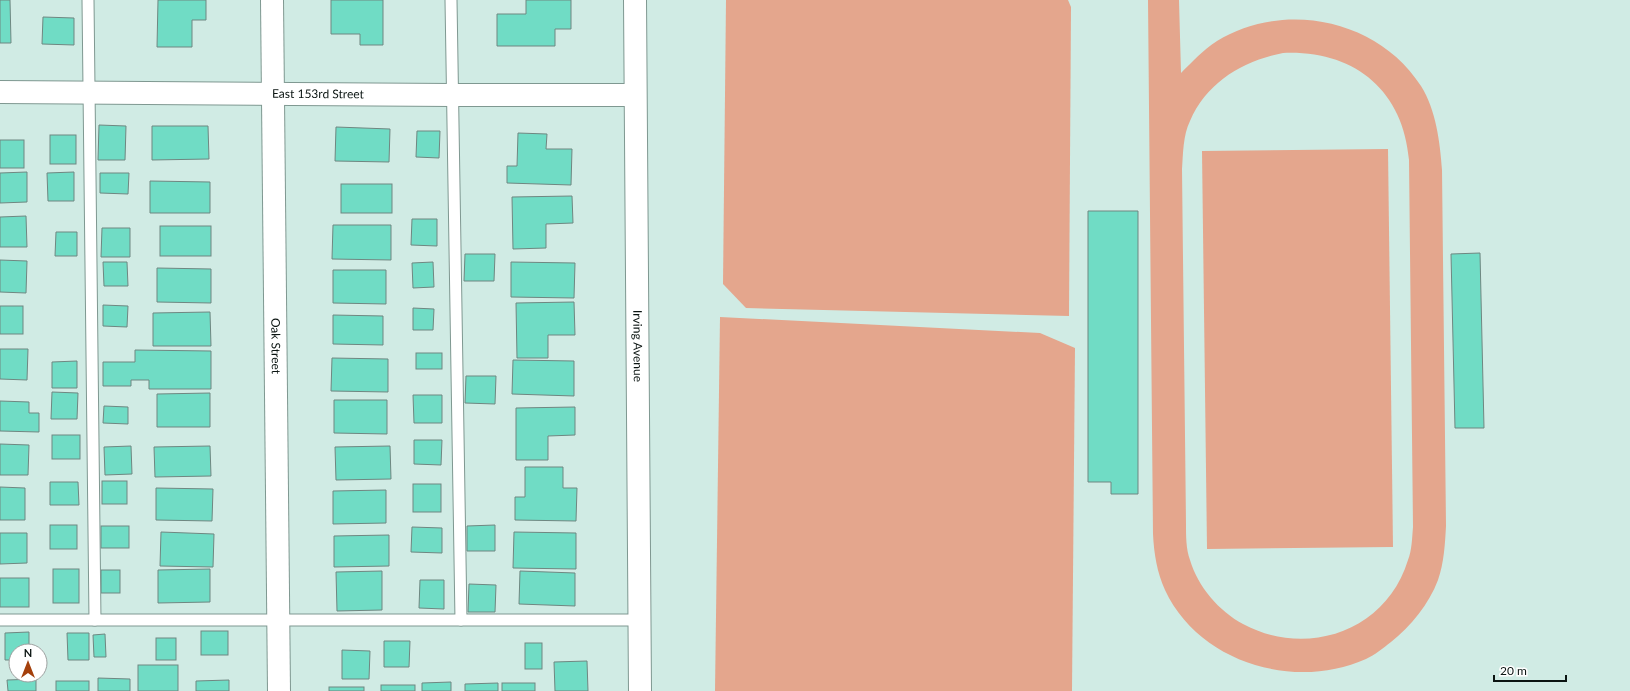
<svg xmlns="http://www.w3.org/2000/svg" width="1630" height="691" viewBox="0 0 1630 691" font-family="Lato,sans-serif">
<rect width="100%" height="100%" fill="#d0ebe4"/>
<g fill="#e4a68d" fill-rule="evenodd">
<polygon points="726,0 1068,0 1071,7 1069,316 746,308 723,284"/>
<path d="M1148 0H1179L1181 73C1192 62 1203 50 1217 41 1284 0 1378 19 1421 86 1436 110 1440 142 1442 170L1446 526C1445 544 1444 563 1438 580 1429 604 1411 626 1391 642 1383 648 1375 655 1366 659 1295 691 1199 663 1165 590 1157 572 1154 554 1153 534ZM1283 53C1353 50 1403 89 1409 160L1413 527C1412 538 1412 550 1408 560 1386 632 1306 658 1243 624 1219 611 1198 587 1190 560 1186 549 1186 536 1186 524L1182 169C1183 154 1183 135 1190 121 1207 82 1243 61 1283 53Z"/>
<polygon points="1388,149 1393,547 1207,549 1202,151"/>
<polygon points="720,317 1040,333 1075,348 1072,691 715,691"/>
</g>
<g fill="#70dcc5" stroke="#6f8781">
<polygon points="0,0 10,0 11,43 0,43"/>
<polygon points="158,0 206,0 206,20 192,20 192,47 157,47"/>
<polygon points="331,0 383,0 383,45 360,45 360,34 331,34"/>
<polygon points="526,0 571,0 571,29 555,29 555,46 497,46 497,14 526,14"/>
<polygon points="43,17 74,18 74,45 42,44"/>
<polygon points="99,125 126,126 125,160 98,160"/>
<polygon points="152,126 208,126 209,159 152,160"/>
<polygon points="336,127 390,129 389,162 335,161"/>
<polygon points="417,131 440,131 439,158 416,157"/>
<polygon points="518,133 547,134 546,149 572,149 571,185 507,183 507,166 517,166"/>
<rect x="50" y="135" width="26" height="29"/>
<rect x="0" y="140" width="24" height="28"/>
<polygon points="27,172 27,202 0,203 0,173"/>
<polygon points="74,172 74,201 48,201 47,173"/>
<polygon points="100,173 129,173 128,194 100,193"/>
<polygon points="150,181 210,182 210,213 150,213"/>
<rect x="341" y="184" width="51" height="29"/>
<polygon points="572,196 573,223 546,224 546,248 513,249 512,197"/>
<polygon points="1088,211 1138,211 1138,494 1111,494 1111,482 1088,482"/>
<polygon points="26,216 27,247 0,247 0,217"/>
<polygon points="412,219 437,219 437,246 411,245"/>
<polygon points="333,225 391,225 391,260 332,259"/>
<rect x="160" y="226" width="51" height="30"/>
<polygon points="102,228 130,228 130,257 101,257"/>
<polygon points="56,232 77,232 77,256 55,256"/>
<polygon points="1480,253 1484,428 1455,428 1451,254"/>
<polygon points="465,254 495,254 494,281 464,281"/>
<polygon points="0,260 27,261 26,293 0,292"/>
<polygon points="103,262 127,262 128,286 104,286"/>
<polygon points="433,262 434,287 413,288 412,263"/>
<polygon points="511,262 575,263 574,298 511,297"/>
<polygon points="157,268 211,269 211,303 157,302"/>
<polygon points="333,270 386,270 386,304 333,303"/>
<polygon points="574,302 575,335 548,335 548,358 517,358 516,303"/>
<polygon points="103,305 128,306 127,327 103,326"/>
<rect x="0" y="306" width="23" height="28"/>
<polygon points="413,308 434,309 433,330 413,330"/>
<polygon points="210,312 211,346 153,346 153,313"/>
<polygon points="333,315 383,316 383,345 333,344"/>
<polygon points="0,349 28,349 27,380 0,379"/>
<polygon points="135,350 211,351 211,389 149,389 149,380 131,380 131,386 103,386 103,362 135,362"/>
<rect x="416" y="353" width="26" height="16"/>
<polygon points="332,358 388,359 388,392 331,391"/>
<polygon points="513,360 574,361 574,396 512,394"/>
<polygon points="77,361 77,388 52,388 52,362"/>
<polygon points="466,376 496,376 495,404 465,403"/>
<polygon points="52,392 78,393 77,419 51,419"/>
<polygon points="210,393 210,427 157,427 157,394"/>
<polygon points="413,395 442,395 442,423 414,423"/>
<polygon points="334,400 387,400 387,434 334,433"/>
<polygon points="0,401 29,402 29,413 39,413 39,432 0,431"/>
<polygon points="104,406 128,407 128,424 103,423"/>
<polygon points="575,407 575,435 548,436 548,460 516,460 516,408"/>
<rect x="52" y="435" width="28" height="24"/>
<polygon points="414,440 442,440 441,465 414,464"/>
<polygon points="0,444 29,445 28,475 0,475"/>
<polygon points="131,446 132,474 105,475 104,447"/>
<polygon points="210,446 211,476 155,477 154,447"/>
<polygon points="390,446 391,479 336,480 335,447"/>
<polygon points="525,467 563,467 563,488 577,488 576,521 515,520 515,497 525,497"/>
<rect x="102" y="481" width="25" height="23"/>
<polygon points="50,482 78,482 79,505 50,505"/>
<rect x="413" y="484" width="28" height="28"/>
<polygon points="0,487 25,488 25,520 0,520"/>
<polygon points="156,488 213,489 212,521 156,520"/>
<polygon points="386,490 386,523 333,524 333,491"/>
<rect x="50" y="525" width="27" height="24"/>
<polygon points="495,525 495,551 467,551 467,526"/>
<rect x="101" y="526" width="28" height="22"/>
<polygon points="412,527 442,528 442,553 411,552"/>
<polygon points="161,532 214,534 213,567 160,566"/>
<polygon points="514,532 576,533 576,569 513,568"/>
<polygon points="0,533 27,533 27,563 0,564"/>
<polygon points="389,535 389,566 334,567 334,536"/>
<rect x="53" y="569" width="26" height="34"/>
<polygon points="210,569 210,602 158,603 158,570"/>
<rect x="101" y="570" width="19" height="23"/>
<polygon points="382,571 382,610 337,611 336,572"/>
<polygon points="520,571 575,573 575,606 519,604"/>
<rect x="0" y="578" width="29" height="29"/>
<polygon points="420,580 444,580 444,609 419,608"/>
<polygon points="469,584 496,585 495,612 468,612"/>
<rect x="201" y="631" width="27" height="24"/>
<polygon points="29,632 29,651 16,651 16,660 5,660 5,633"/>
<polygon points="67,633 89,633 89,660 68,660"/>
<polygon points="105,634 106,657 94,657 93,635"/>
<rect x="156" y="638" width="20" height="22"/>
<polygon points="384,641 410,641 409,667 384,667"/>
<rect x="525" y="643" width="17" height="26"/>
<polygon points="342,650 370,651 369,679 342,679"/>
<polygon points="587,661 588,691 555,691 554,662"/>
<rect x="138" y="665" width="40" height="26"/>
<polygon points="98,678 130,679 130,691 98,691"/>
<polygon points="36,679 36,691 8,691 7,680"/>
<polygon points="229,680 229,691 196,691 196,681"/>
<rect x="56" y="681" width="33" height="10"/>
<polygon points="451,682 451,691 422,691 422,683"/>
<polygon points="498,683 498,691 465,691 465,684"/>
<rect x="502" y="683" width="33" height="8"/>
<rect x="381" y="685" width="34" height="6"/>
<rect x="329" y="687" width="35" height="4"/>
</g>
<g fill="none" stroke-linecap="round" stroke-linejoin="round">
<g stroke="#7f9891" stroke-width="13">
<g id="service">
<polyline points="88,0 95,620"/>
<polyline points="451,0 461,620"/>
<polyline points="0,620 639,620"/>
</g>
</g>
<g stroke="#7f9891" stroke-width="24">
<g id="minor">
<path id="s1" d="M272 0 279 691"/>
<path id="s2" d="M635 0 640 691"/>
<path id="s3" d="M0 92 452 95H635"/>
</g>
</g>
<use href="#service" stroke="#fff" stroke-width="11"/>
<use href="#minor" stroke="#fff" stroke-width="22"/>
</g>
<g text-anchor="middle" stroke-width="3" stroke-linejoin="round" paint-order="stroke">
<g font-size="12" fill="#0a1411" stroke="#fff">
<text dy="4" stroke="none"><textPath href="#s3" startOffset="318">East 153rd Street</textPath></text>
<text dy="4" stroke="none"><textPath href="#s1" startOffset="346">Oak Street</textPath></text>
<text dy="4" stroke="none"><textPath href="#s2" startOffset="346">Irving Avenue</textPath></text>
</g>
</g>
<g transform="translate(28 663)"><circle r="19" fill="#ffffff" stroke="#9da1a0"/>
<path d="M0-3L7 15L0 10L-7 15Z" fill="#a4400c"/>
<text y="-6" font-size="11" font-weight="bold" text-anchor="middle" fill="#0a1411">N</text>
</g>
<path d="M1494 675v6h72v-6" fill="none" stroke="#0a1411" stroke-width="2"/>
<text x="1500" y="675" font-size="12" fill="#0a1411" stroke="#ffffff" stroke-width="3" paint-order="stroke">20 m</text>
</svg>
